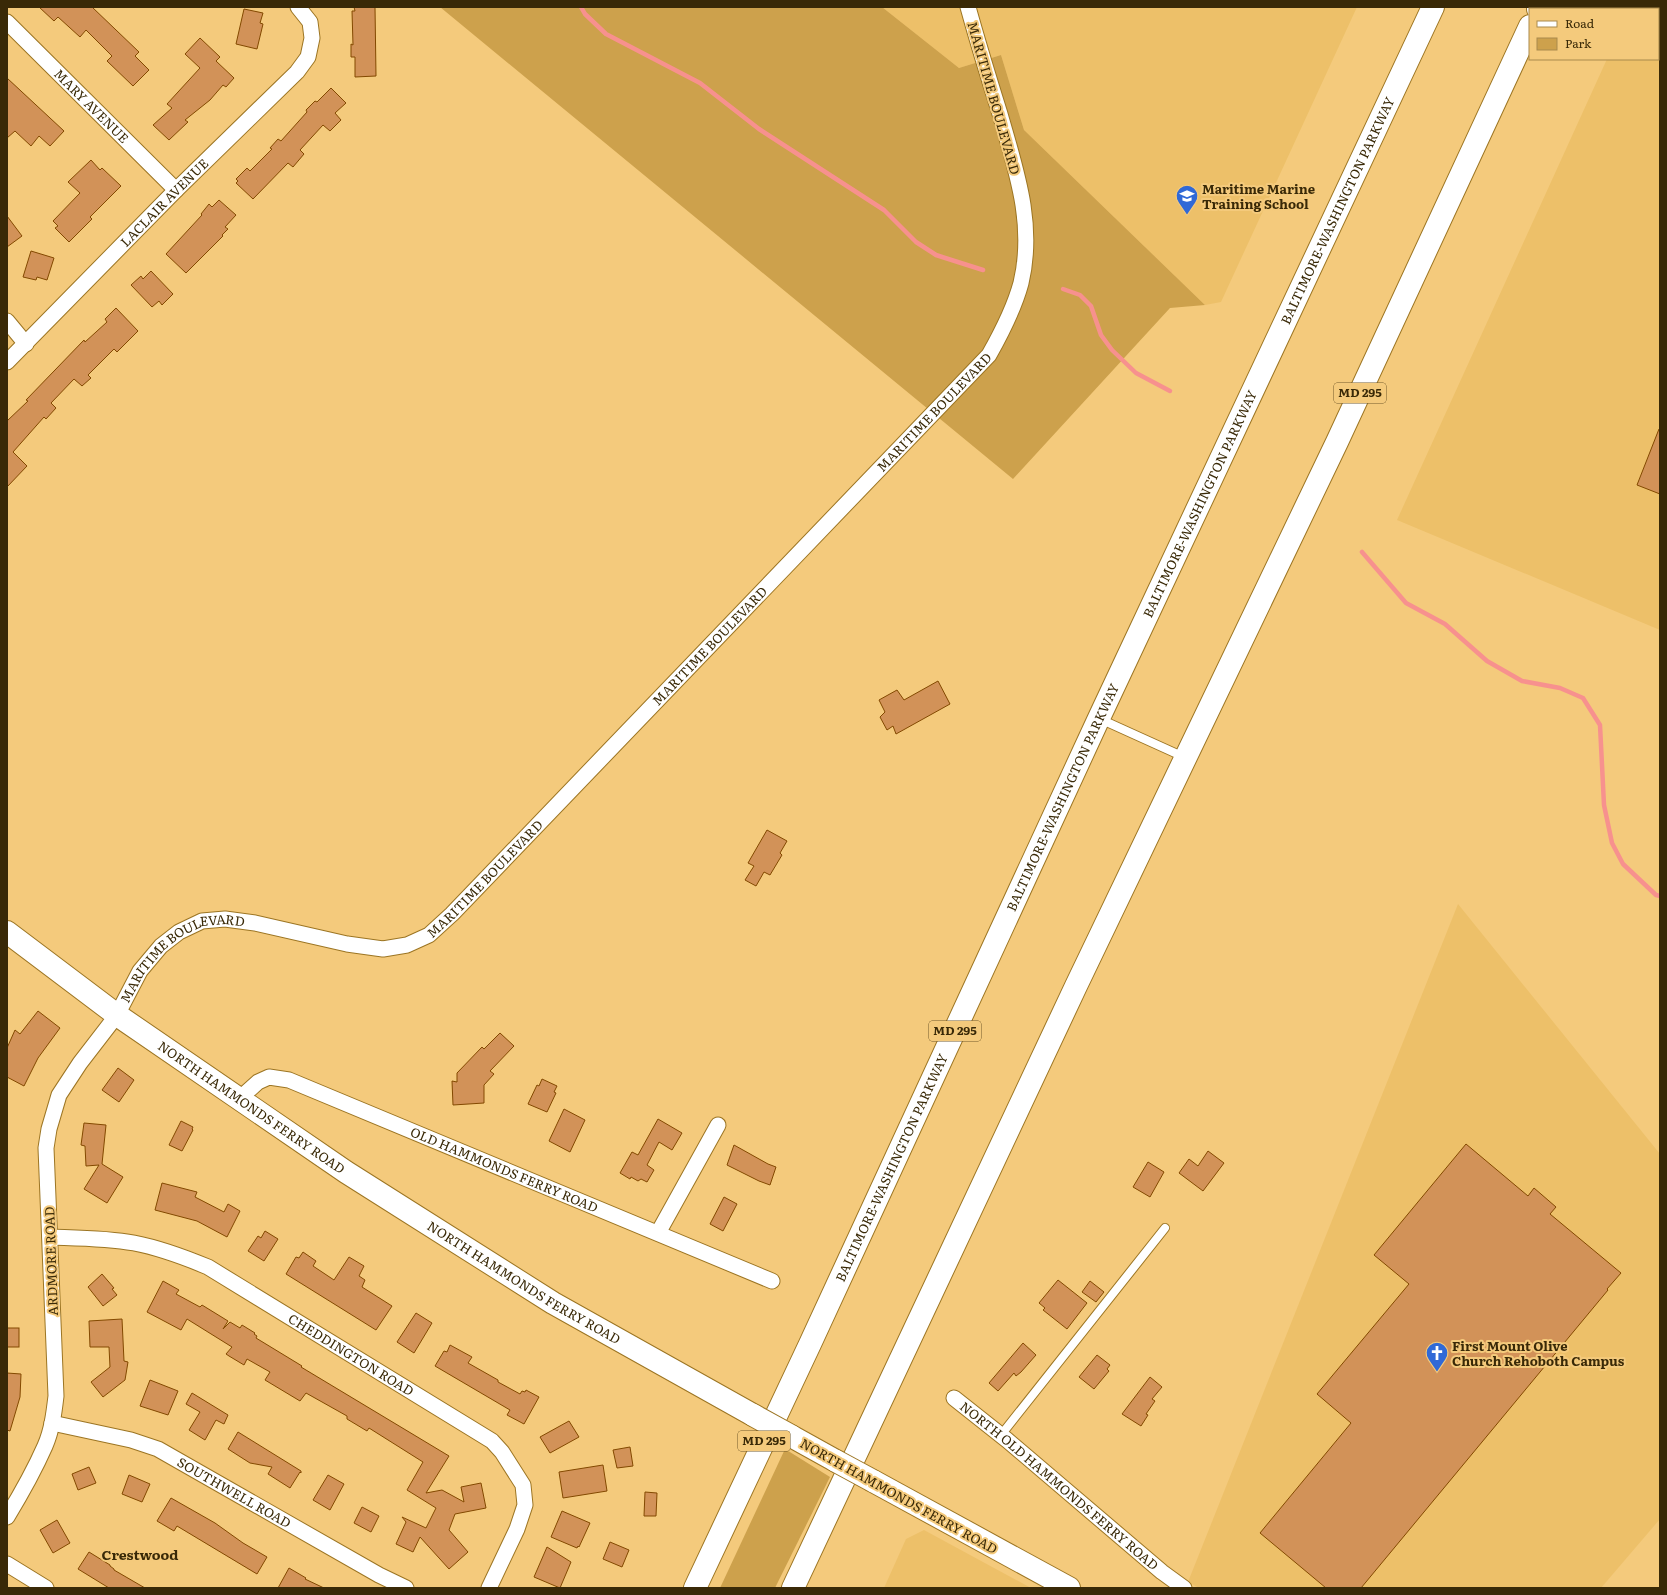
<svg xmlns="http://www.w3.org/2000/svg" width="1667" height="1595" viewBox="0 0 1667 1595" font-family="Literata,serif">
<rect width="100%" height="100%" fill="#f4ca7c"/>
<g fill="#edc069">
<polygon points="882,7 1357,7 1221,302 1205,305 1024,130 1001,55 959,68"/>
<polygon points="1630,7 1660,7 1660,630 1397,520 1607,59 1658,59 1658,9 1629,9"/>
<polygon points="1458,904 1660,1154 1660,1519 1601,1588 1199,1588 1188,1582"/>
<polygon points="924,1530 1031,1588 884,1588 906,1539"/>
</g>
<g fill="#cda14c">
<polygon points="440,7 882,7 959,68 1001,55 1024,130 1205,305 1170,308 1013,479"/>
<polygon points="785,1449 830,1477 775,1588 720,1588"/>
</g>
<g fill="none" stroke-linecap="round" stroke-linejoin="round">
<g stroke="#f7918e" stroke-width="4.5">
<polyline points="581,7 585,14 606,34 700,83 759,129 884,210 916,242 936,255 983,270"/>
<polyline points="1063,289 1080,295 1091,306 1101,335 1112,350 1136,373 1170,391"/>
<polyline points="1362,552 1406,603 1445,624 1487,661 1522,681 1560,688 1583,698 1600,725 1604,805 1612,843 1623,864 1656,895 1660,896"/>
</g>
</g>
<g fill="#d29258" stroke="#834900">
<polygon points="39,7 92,7 139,52 135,56 149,70 133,86 107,61 112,56 86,30 80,37 58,17 54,21"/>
<polygon points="354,7 375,7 376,76 355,77 355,57 351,57 351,44 353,45 352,11 355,11"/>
<polygon points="244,9 263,13 260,23 263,24 257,49 236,44"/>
<polygon points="200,38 220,57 216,61 234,78 226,87 223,85 210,100 185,120 188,122 169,140 153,125 172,108 167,104 200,68 185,54"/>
<polygon points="7,78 64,131 50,146 39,136 31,146 15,131 7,138"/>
<polygon points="331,88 346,103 335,113 341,120 330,131 323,125 300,150 304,154 293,167 288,163 253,199 236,183 238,181 236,179 247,168 250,171 272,149 270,148 278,139 281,141 307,112 306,110 315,101 317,102"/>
<polygon points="91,160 100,170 102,168 121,186 90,217 92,219 69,242 55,228 58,226 53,221 80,193 68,182"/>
<polygon points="219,200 236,215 225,227 228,229 222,235 223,236 186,273 166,254 202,215 201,214 209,204 212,207"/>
<polygon points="7,216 22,236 7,247"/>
<polygon points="31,251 54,258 47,280 37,277 36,280 23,277"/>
<polygon points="151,271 173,294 162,305 159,301 152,307 131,285 141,276 143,279"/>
<polygon points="116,308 138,331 117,352 114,349 88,375 91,378 82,386 74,379 51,403 56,408 46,419 44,417 13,452 27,466 7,487 7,421 28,401 26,400 84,340 85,342 107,322 105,319"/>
<polygon points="1659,429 1660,429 1660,494 1637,485"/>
<polygon points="938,681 950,704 896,734 893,726 887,730 880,717 885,712 879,700 897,690 904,700"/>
<polygon points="767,830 787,841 780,853 782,855 770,875 764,872 756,886 745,880 754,866 748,863"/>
<polygon points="38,1011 60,1028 38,1058 24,1086 7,1077 7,1048 15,1030 20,1034"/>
<polygon points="500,1033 514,1046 490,1071 494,1074 484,1085 484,1103 453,1105 452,1081 457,1082 457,1073 482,1047 484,1049"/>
<polygon points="118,1068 134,1080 119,1102 102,1090"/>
<polygon points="542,1079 557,1086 554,1092 556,1093 547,1112 528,1104 537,1085 539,1086"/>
<polygon points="564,1109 585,1120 570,1152 549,1141"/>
<polygon points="658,1119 682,1133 672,1150 659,1142 647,1165 654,1170 647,1182 641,1179 638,1181 631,1177 630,1179 620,1173 632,1152 638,1155"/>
<polygon points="181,1121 193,1127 192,1129 193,1130 182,1151 169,1145"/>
<polygon points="84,1123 106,1125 102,1164 123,1177 107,1203 84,1189 99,1165 86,1166 85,1146 81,1145"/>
<polygon points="1466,1144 1528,1196 1534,1188 1556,1207 1550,1214 1621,1273 1607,1289 1608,1290 1361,1588 1326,1588 1260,1533 1351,1423 1317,1394 1409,1284 1374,1255"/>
<polygon points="734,1145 768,1164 776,1167 770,1185 759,1181 727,1165"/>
<polygon points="1208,1151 1224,1163 1203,1191 1179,1173 1189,1159 1198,1166"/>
<polygon points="1148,1162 1164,1172 1150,1197 1133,1187"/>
<polygon points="162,1183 197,1192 195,1197 224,1212 228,1204 240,1211 227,1237 197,1221 155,1210"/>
<polygon points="724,1197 737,1204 723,1231 710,1224"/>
<polygon points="265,1231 278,1239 264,1261 248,1251 258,1236 261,1238"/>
<polygon points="303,1252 316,1261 313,1266 334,1280 349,1257 364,1266 359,1276 365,1280 362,1287 392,1306 376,1330 286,1274 296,1257 299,1258"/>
<polygon points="102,1274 114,1288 112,1289 117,1295 103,1306 88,1287"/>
<polygon points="1058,1280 1087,1303 1067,1329 1043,1310 1045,1308 1039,1303"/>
<polygon points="163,1281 179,1290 176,1294 200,1307 202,1305 228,1321 223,1329 230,1322 240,1328 242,1325 255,1333 254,1334 257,1336 256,1338 302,1366 301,1367 449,1456 426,1493 442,1490 464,1502 461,1487 481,1483 486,1508 455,1514 449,1530 468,1552 449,1569 420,1537 413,1552 396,1544 406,1522 402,1517 426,1528 436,1508 407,1490 423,1462 369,1428 367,1431 347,1419 347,1416 306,1393 300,1401 265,1380 270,1372 247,1359 244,1365 229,1356 226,1354 232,1347 187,1319 181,1330 147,1312"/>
<polygon points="1090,1281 1104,1292 1096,1302 1082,1292"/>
<polygon points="416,1313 432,1323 414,1353 397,1342"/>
<polygon points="122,1319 124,1361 128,1362 125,1380 103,1397 91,1382 110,1367 109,1347 90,1347 89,1321"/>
<rect x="7" y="1328" width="12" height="19"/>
<polygon points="1023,1343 1036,1355 1021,1372 1016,1376 1014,1373 998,1391 989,1383"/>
<polygon points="450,1345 472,1357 468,1363 498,1380 498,1382 520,1394 522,1391 525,1392 526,1390 539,1397 524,1424 507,1415 510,1410 435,1366 444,1351 447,1352"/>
<polygon points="1097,1355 1110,1365 1107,1369 1109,1371 1094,1389 1079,1377"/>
<polygon points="7,1373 21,1374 20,1397 10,1431 7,1430"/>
<polygon points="1150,1377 1162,1387 1152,1399 1155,1401 1146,1414 1148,1415 1141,1426 1122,1414"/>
<polygon points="150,1380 178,1391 168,1415 140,1406"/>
<polygon points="192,1393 228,1415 224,1424 216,1420 205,1440 189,1430 200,1412 186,1404"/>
<polygon points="569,1421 579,1437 550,1453 540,1437"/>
<polygon points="238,1432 301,1471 301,1473 300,1472 290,1488 268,1474 272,1467 250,1463 228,1449"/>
<polygon points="630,1447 633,1466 617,1468 613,1450"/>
<polygon points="603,1465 607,1491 563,1498 559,1472"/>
<polygon points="89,1467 96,1483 78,1490 72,1474"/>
<polygon points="129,1475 150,1484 142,1502 122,1494"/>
<polygon points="328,1475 344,1484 330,1510 313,1500"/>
<polygon points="645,1492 657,1493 656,1516 644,1516"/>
<polygon points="171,1498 215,1523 243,1543 267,1557 257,1574 177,1526 174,1531 157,1521"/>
<polygon points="362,1507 379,1516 371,1532 354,1523"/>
<polygon points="562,1511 590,1523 579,1547 578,1546 577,1548 551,1537"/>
<polygon points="57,1520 70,1543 53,1553 40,1530"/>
<polygon points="610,1542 629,1550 622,1567 603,1559"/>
<polygon points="547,1547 571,1562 560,1588 534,1577"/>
<polygon points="89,1552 110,1565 110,1566 114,1569 114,1570 145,1588 109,1588 78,1569"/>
<polygon points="289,1568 306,1578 305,1579 324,1588 278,1588"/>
</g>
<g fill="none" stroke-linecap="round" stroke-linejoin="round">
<g stroke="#9c7523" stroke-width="10">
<g id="lane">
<polyline points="1100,719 1184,757"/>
<polyline points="1001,1435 1165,1228"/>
</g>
</g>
<g stroke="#9c7523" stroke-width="17">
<g id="street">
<path id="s1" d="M7 22 176 190"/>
<polyline points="7,321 26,344"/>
<path id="s2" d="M7 362 176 190 297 72 308 57 312 38 310 22 298 7"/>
<path id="s3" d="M239 1099 258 1082 269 1077 289 1080 772 1281"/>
<polyline points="658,1233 718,1125"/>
<path id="s4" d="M50 1237C78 1238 107 1238 134 1243 160 1248 184 1257 208 1267L492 1441 502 1452 523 1485 525 1505 517 1529 489 1588"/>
<path id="s5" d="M954 1398 1007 1440 1162 1572 1184 1588"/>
<path id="s6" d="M52 1423 131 1440 158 1449 379 1575 406 1588"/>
<path id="s7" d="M7 1517C21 1494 34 1471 45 1446 52 1430 54 1413 56 1396L46 1148 49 1129 59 1095 80 1063 117 1015 140 971 161 946 179 932 202 921 225 919 255 923 347 944 383 949 407 945 429 935 452 914 989 355C1002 332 1014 309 1021 283 1035 224 1016 170 1000 114 989 79 978 43 968 7"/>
<polyline points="7,1564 46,1588"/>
</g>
</g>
<g stroke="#9c7523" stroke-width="24">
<g id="secondary">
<path id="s8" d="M7 932 117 1015 346 1172 553 1303 753 1415"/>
<polyline points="791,1436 836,1461"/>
<polyline points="873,1481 1069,1588"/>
</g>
</g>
<g stroke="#9c7523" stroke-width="24">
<g id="highway">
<polyline points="1538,9 1539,7"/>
<path id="s9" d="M695 1588 810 1344 1099 718 1433 7"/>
<polyline points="793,1588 1076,986 1337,442 1530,26"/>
</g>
</g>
<use href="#lane" stroke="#fff" stroke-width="8"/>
<use href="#street" stroke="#fff" stroke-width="15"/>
<use href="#secondary" stroke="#fff" stroke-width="22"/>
<use href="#highway" stroke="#fff" stroke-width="22"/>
<g stroke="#9c7523" stroke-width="24" stroke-linecap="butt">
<g id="secondary-bridge">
<polyline points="753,1415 791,1436"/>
<polyline points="836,1461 873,1481"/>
</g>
</g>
<use href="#secondary-bridge" stroke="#fff" stroke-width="22"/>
</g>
<defs>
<g id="school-pin" transform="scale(1.15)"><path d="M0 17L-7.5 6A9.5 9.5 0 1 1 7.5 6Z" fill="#3069d7" stroke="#f4ca7c"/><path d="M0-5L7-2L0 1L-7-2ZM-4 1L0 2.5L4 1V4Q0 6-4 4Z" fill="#fff"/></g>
<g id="church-pin" transform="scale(1.15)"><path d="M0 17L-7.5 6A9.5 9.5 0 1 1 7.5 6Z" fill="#3069d7" stroke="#f4ca7c"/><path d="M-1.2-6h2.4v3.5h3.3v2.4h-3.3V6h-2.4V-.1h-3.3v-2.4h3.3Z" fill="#fff"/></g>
</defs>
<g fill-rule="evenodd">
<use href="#school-pin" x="1187" y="196"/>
<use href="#church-pin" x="1437" y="1353"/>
</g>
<g text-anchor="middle" stroke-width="4" stroke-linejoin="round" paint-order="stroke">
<g fill="#f4ca7c" stroke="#71592a" stroke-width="1">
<rect x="1334" y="383" width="52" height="20" rx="3"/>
<rect x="929" y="1021" width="52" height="20" rx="3"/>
<rect x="738" y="1431" width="52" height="20" rx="3"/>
</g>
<g font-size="12" font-weight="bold" fill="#392907">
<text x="1360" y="397">MD 295</text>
<text x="955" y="1035">MD 295</text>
<text x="764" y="1445">MD 295</text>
</g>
<g font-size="13" fill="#392907" stroke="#f4ca7c">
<text transform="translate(994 98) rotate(74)" y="5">MARITIME BOULEVARD</text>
<text dy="5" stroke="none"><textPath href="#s1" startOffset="119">MARY AVENUE</textPath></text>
<text dy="5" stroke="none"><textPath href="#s2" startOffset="224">LACLAIR AVENUE</textPath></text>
<text dy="5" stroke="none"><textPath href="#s9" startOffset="1520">BALTIMORE-WASHINGTON PARKWAY</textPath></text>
<text dy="5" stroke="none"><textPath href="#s7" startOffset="1624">MARITIME BOULEVARD</textPath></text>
<text dy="5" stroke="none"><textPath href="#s9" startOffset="1196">BALTIMORE-WASHINGTON PARKWAY</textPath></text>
<text dy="5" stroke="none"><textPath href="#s7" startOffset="1300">MARITIME BOULEVARD</textPath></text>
<text dy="5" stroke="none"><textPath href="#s9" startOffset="872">BALTIMORE-WASHINGTON PARKWAY</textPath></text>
<text dy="5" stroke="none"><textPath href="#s7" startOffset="976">MARITIME BOULEVARD</textPath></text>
<text dy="5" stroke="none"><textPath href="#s7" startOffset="628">MARITIME BOULEVARD</textPath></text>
<text dy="5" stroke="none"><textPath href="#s8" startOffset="301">NORTH HAMMONDS FERRY ROAD</textPath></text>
<text dy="5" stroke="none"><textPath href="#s9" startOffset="464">BALTIMORE-WASHINGTON PARKWAY</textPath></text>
<text dy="5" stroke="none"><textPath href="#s3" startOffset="291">OLD HAMMONDS FERRY ROAD</textPath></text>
<text transform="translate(51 1261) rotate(-92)" y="5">ARDMORE ROAD</text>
<text dy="5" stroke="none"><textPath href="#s8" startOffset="625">NORTH HAMMONDS FERRY ROAD</textPath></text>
<text dy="5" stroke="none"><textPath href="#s4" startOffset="330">CHEDDINGTON ROAD</textPath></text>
<text dy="5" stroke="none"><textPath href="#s5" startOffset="137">NORTH OLD HAMMONDS FERRY ROAD</textPath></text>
<text dy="5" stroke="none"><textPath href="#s6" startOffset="197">SOUTHWELL ROAD</textPath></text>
<text transform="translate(899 1496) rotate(29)" y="5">NORTH HAMMONDS FERRY ROAD</text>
</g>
<g font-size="13" font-weight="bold" fill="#392907" stroke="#f4ca7c" text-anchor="start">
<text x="1202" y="194">Maritime Marine<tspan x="1202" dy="15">Training School</tspan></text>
<text x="1452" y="1351">First Mount Olive<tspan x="1452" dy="15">Church Rehoboth Campus</tspan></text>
</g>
<g font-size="14" font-weight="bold" fill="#392907" stroke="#f4ca7c">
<text x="140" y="1560">Crestwood</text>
</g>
</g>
<rect width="1667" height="1595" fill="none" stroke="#392907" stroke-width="16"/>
<rect x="1529" y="8" width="130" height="52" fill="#f4ca7c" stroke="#a98a4d"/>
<rect x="1537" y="21" width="20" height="6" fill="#ffffff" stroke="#a98a4d"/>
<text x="1565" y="28" font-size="12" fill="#392907">Road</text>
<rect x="1537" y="38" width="20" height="12" fill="#cda14c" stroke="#a98a4d"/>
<text x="1565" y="48" font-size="12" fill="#392907">Park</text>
</svg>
